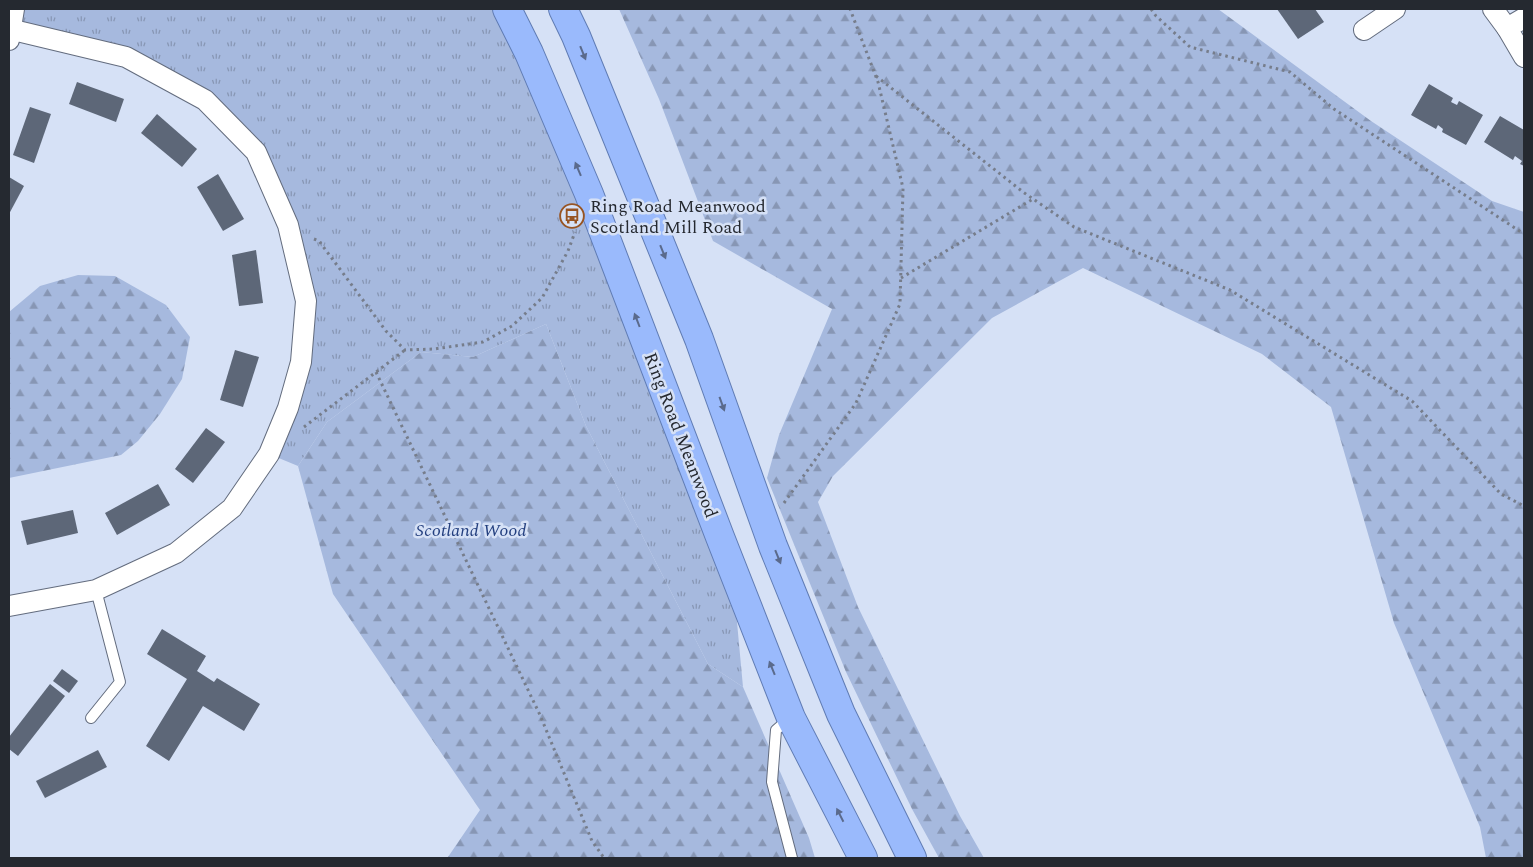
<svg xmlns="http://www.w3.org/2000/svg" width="1533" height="867" viewBox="0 0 1533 867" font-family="Spectral,serif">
<defs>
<pattern id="grass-tufts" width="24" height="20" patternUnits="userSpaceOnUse" patternTransform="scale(1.25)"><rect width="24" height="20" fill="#a6b9de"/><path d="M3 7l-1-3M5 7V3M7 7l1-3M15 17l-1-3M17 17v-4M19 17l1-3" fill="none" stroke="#8796b4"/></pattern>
<pattern id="forest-firs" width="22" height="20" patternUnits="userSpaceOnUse" patternTransform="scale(1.25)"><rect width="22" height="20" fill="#a6b9de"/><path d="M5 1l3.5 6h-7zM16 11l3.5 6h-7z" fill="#8796b4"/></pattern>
</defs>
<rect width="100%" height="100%" fill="#d6e1f6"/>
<polygon fill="url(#grass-tufts)" points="14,9 507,9 732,568 743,687 708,664 586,426 546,324 473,357 421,352 327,422 298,466 269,454 306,302 256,152 205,100 126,57 11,29"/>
<g fill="url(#forest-firs)">
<polygon points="619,9 1218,9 1371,121 1492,201 1524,212 1524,858 1486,858 1480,827 1394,623 1331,407 1262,354 1083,268 992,318 833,476 818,502 858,607 960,816 984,858 939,858 912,809 846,672 767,478 779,435 832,309 713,241 659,99"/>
<polygon points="78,275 115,276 166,305 190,337 182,379 160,414 138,441 121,455 9,478 9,312 40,286"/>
<polygon points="546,324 586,426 708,664 743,687 809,838 815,858 445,858 448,857 480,810 333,594 298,466 327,422 421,352 473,357"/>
</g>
<g fill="#5d6778">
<polygon points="1277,9 1315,9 1324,22 1298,39"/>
<polygon points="77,82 124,99 116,122 69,104"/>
<polygon points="1429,84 1453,98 1451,102 1457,105 1459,101 1483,115 1466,145 1442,132 1443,129 1438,125 1436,129 1411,115"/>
<polygon points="30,107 51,114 34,163 13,155"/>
<polygon points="157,114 197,149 182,167 141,133"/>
<polygon points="1500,116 1524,130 1524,166 1520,164 1522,161 1515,156 1513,160 1484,142"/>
<polygon points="218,174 244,219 223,231 197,187"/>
<polygon points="9,177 24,186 9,214"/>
<polygon points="256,250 263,303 239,306 232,255"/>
<polygon points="235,350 259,357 243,407 220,400"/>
<polygon points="206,428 225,442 193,483 175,469"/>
<polygon points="158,484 170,505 117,535 105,513"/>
<polygon points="73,510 78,533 27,545 21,521"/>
<polygon points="162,629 206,656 197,671 214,682 217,678 260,704 244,731 203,706 169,761 146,746 187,679 147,654"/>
<polygon points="62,669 78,681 69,693 53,681"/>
<polygon points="50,684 65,696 18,756 9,749 9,737"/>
<polygon points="98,750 107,767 45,798 36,781"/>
</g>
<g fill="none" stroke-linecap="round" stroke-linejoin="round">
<g stroke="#636c7e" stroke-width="12">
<g id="service">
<polyline points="91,718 120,682 96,590"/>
<polyline points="790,718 776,730 772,782 792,858"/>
</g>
</g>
<g stroke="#636c7e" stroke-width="22">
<g id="minor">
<polyline points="1493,9 1507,28"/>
<polyline points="1524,18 1507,28 1524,57"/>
<polyline points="9,29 126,57 205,100 256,152 288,225 306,301 301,362 288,408 269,454 232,508 176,553 96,590 9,606"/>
<polyline points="1364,30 1395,9"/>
<polyline points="9,40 14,9"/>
</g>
</g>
<g stroke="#607cb4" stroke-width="30">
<g id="trunk">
<polyline points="507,9 529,53 589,194 720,537 791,718 863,858"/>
<polyline points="563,9 576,36 699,339 773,546 841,714 912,858"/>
</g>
</g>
<g stroke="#767d8b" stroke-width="3" stroke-dasharray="2.5 4" stroke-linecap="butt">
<polyline points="1151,9 1156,16 1190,47 1290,72 1334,109 1524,234"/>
<polyline points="876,76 1023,192 1074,227 1230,290 1412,401 1501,494 1524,506"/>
<polyline points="314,239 319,241 386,331 405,350 434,349 483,342 512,326 542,298 568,251 575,232"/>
<polyline points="901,278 1033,199"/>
<polyline points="376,372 540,715 592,841 604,858"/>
<polyline points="304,427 405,350"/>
<polyline points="784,503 856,403 900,304 903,188 878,82 850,9"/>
</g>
<use href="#service" stroke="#fff" stroke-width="10"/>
<use href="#minor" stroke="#fff" stroke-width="20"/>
<use href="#trunk" stroke="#9abafc" stroke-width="28"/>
</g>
<defs><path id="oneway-solid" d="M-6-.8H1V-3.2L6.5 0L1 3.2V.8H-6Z" transform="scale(1.25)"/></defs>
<g fill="#5a6a8c">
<use href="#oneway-solid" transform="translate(583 53) rotate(68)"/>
<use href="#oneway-solid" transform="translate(578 169) rotate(-113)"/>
<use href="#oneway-solid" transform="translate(663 252) rotate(68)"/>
<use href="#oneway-solid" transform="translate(637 320) rotate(-111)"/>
<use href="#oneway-solid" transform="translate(722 404) rotate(70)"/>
<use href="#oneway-solid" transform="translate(778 557) rotate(68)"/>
<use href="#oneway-solid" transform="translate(772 668) rotate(-112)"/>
<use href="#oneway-solid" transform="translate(840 815) rotate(-117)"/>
</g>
<defs>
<g id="bus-ring" transform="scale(1.25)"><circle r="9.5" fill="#d6e1f6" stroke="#975423" stroke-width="1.5"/><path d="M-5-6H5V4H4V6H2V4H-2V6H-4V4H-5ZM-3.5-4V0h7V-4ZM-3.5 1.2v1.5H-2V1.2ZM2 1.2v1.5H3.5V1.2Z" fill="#975423"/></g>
</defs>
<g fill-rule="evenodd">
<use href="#bus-ring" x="572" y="216"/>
</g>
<g text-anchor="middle" stroke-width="5" stroke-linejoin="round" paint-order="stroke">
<g font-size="18" fill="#252930" stroke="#d6e1f6" text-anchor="start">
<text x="590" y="212">Ring Road Meanwood<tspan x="590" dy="21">Scotland Mill Road</tspan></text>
</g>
<g font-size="18" fill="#252930" stroke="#d6e1f6">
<text transform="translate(681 435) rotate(69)" y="6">Ring Road Meanwood</text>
</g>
<g font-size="18" font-style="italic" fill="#233f7f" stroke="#d6e1f6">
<text x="471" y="536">Scotland Wood</text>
</g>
</g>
<rect width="1533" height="867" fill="none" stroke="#252930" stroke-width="20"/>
</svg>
